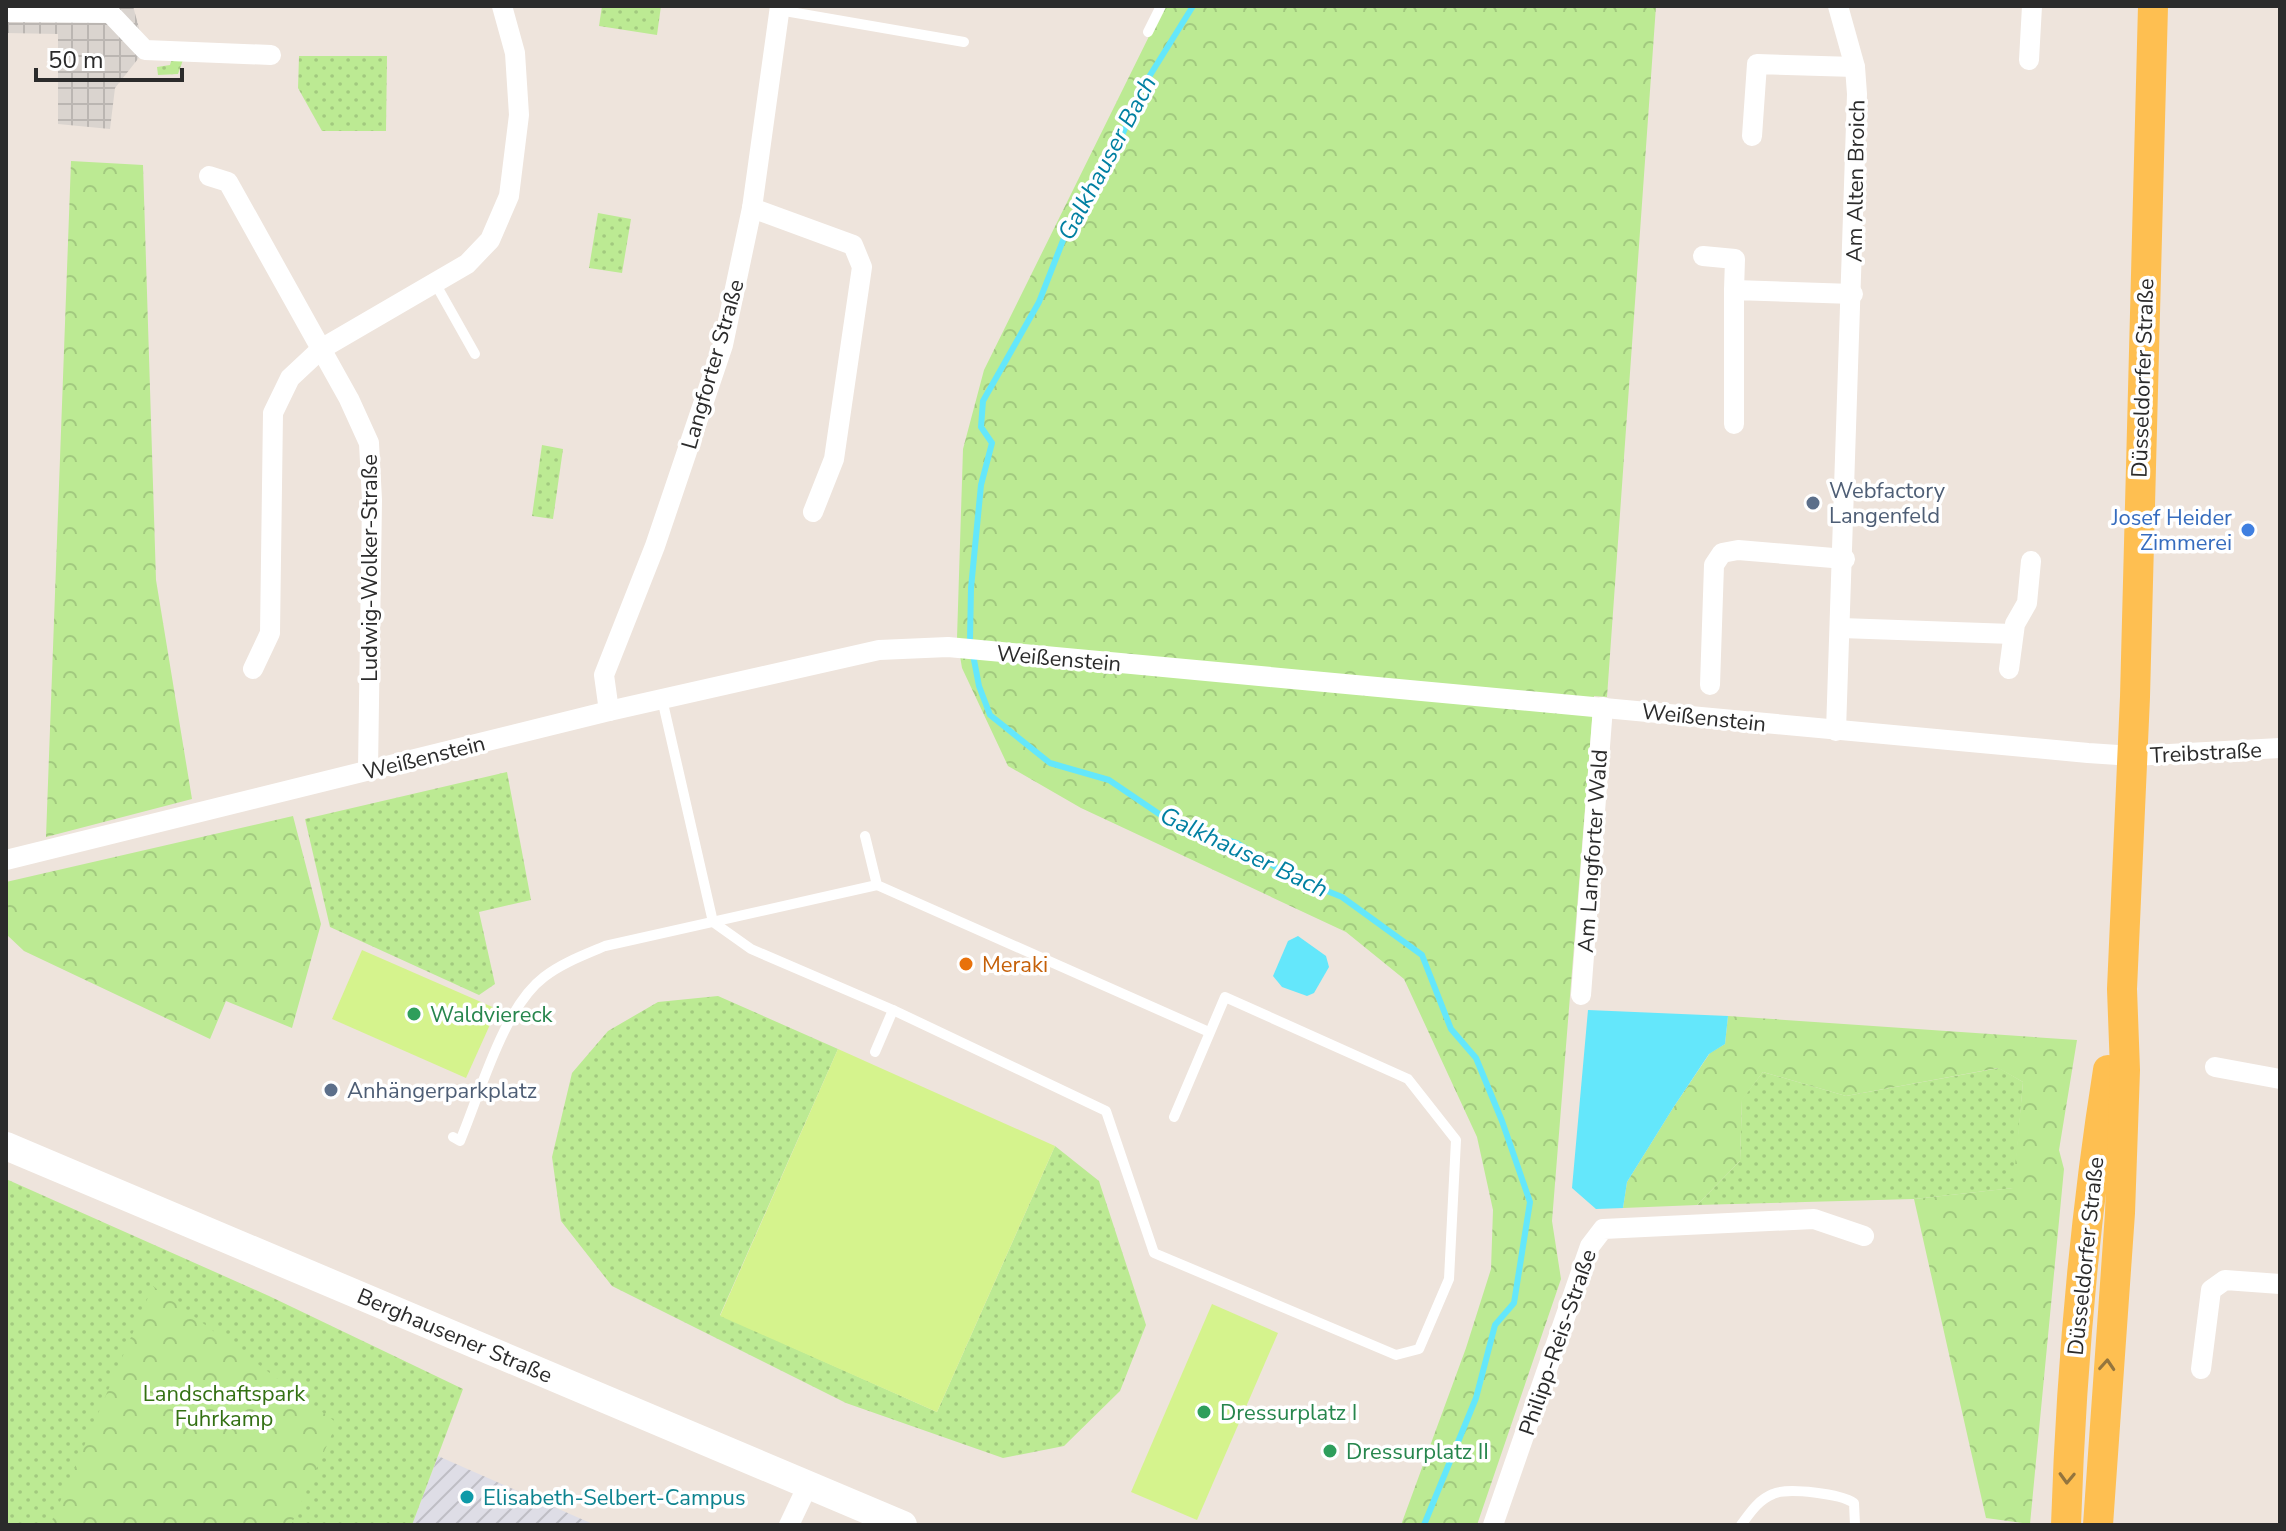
<svg xmlns="http://www.w3.org/2000/svg" width="2286" height="1531" viewBox="0 0 2286 1531" font-family="'Nunito Sans',sans-serif">
<defs>
<pattern id="industrial-furrows" width="10" height="10" patternUnits="userSpaceOnUse" patternTransform="scale(2)"><rect width="10" height="10" fill="#dedde6"/><path d="M-1 1l2-2M0 10L10 0M9 11l2-2" fill="none" stroke="#bfbec5"/></pattern>
<pattern id="green-dots" width="8" height="8" patternUnits="userSpaceOnUse" patternTransform="scale(2)"><rect width="8" height="8" fill="#bcea93"/><path d="M2 2h.1M6 6h.1" fill="none" stroke="#a2c97f" stroke-width="1.8" stroke-linecap="round"/></pattern>
<pattern id="forest-crowns" width="20" height="18" patternUnits="userSpaceOnUse" patternTransform="scale(2)"><rect width="20" height="18" fill="#bcea93"/><path d="M2 6a3 3 0 1 1 6 0M12 15a3 3 0 1 1 6 0" fill="none" stroke="#a2c97f"/></pattern>
<pattern id="plaza-grid" width="8" height="8" patternUnits="userSpaceOnUse" patternTransform="scale(2)"><rect width="8" height="8" fill="#dad4cf"/><path d="M0 4h8M4 0v8" fill="none" stroke="#bbb6b2"/></pattern>
</defs>
<rect width="100%" height="100%" fill="#eee4dc"/>
<polygon fill="url(#industrial-furrows)" points="438,1456 595,1525 412,1525"/>
<g fill="url(#green-dots)">
<polygon points="602,6 661,6 657,35 599,26"/>
<polygon points="299,56 387,56 386,131 322,131 298,88"/>
<polygon points="172,58 183,60 178,74 158,75 157,67 170,65"/>
<polygon points="598,213 631,219 622,273 589,268"/>
<polygon points="542,445 563,449 553,519 532,516"/>
<polygon points="507,772 531,900 479,912 495,984 479,995 330,927 305,819"/>
<polygon points="718,996 838,1049 720,1315 937,1412 1055,1146 1099,1181 1146,1325 1120,1391 1064,1446 1003,1458 846,1403 612,1286 561,1221 552,1157 572,1073 608,1031 658,1002"/>
<polygon points="1999,1068 2023,1082 2014,1188 1914,1199 1697,1205 1740,1161 1742,1099 1763,1072 1846,1096"/>
<polygon points="6,1179 269,1296 463,1389 412,1525 6,1525"/>
</g>
<g fill="url(#forest-crowns)">
<polygon points="1164,6 1656,6 1607,697 1594,696 1552,1221 1561,1279 1477,1525 1401,1525 1466,1348 1491,1269 1493,1210 1477,1137 1404,979 1346,932 1081,808 1008,766 962,668 957,638 963,449 984,370"/>
<polygon points="71,161 143,165 156,580 192,799 46,837"/>
<polygon points="293,816 321,924 292,1028 226,1001 210,1039 24,951 6,934 6,882"/>
<polygon points="1728,1016 2077,1040 2059,1150 2064,1169 2030,1524 1986,1518 1914,1199 2013,1188 2023,1082 1998,1068 1846,1096 1763,1072 1742,1100 1740,1161 1697,1205 1623,1208 1627,1182 1673,1108 1710,1053 1725,1044"/>
<polygon points="153,1286 337,1423 291,1525 50,1525"/>
</g>
<g fill="#d5f38d">
<polygon points="362,950 497,1009 466,1078 332,1019"/>
<polygon points="838,1049 1055,1146 937,1412 720,1316"/>
<polygon points="1212,1304 1278,1333 1197,1520 1131,1492"/>
</g>
<polygon fill="url(#plaza-grid)" points="6,6 133,6 145,50 115,88 110,129 58,124 58,34 6,33"/>
<g fill="#64e7fb">
<polygon points="1298,936 1326,956 1329,967 1314,993 1307,996 1282,987 1273,976 1288,941"/>
<polygon points="1588,1010 1728,1016 1725,1044 1709,1054 1673,1108 1627,1182 1623,1208 1596,1209 1572,1188"/>
</g>
<g fill="none" stroke-linecap="round" stroke-linejoin="round">
<polyline stroke="#64e7fb" stroke-width="6" points="1193,6 1139,93 1114,156 1071,220 1039,302 983,401 981,427 992,443 981,485 971,588 970,639 979,686 990,715 1050,763 1109,780 1171,822 1237,843 1290,876 1342,897 1422,955 1451,1029 1476,1058 1502,1121 1530,1202 1514,1303 1495,1325 1476,1398 1424,1525"/>
<g stroke="#fff" stroke-width="10">
<polyline points="779,10 964,42"/>
<polyline points="1148,32 1161,6"/>
<polyline points="435,283 475,354"/>
<polyline points="662,699 713,922 751,949 893,1010 1106,1111 1154,1253 1396,1355 1419,1349 1449,1279 1456,1140 1408,1079 1225,997 1174,1117"/>
<polyline points="865,836 877,885 1209,1032"/>
<polyline points="875,1052 893,1010"/>
<path d="M453 1137 460 1141C480 1094 503 1008 544 977 562 963 584 955 605 946L877 885"/>
<path d="M1741 1525C1750 1513 1758 1500 1773 1494 1788 1487 1841 1494 1854 1503L1855 1525"/>
</g>
<g stroke="#fff" stroke-width="20">
<polyline points="6,12 110,13"/>
<polyline points="110,13 145,50 271,55"/>
<polyline points="2029,60 2032,6"/>
<polyline points="1752,136 1757,64 1855,67"/>
<polyline points="209,176 228,182 349,399 369,443 372,500 368,770"/>
<polyline points="752,208 853,245 862,267 834,459 813,512"/>
<polyline points="1703,256 1735,259 1734,290"/>
<polyline points="1734,424 1734,290 1853,294"/>
<polyline points="1841,628 2012,634"/>
<polyline points="253,669 270,633 273,413 290,378 321,349 467,264 490,240 509,196 519,115 515,53 502,6"/>
<polyline points="2009,669 2015,624 2027,603 2031,561"/>
<polyline points="1710,685 1714,565 1722,553 1738,550 1845,559"/>
<polyline points="609,711 604,675 655,546 723,345 752,208 780,6"/>
<polyline points="1836,731 1857,94 1855,67 1838,6"/>
<polyline points="6,860 609,711 879,650 948,647 2088,753 2133,756 2280,748"/>
<polyline points="1581,995 1603,707"/>
<polyline points="2215,1067 2280,1079"/>
<polyline points="2201,1369 2211,1290 2225,1280 2280,1284"/>
<polyline points="789,1525 808,1485"/>
<polyline points="1493,1525 1590,1246 1603,1229 1814,1219 1864,1236"/>
</g>
<polyline stroke="#fff" stroke-width="28" points="6,1146 903,1525"/>
<g stroke="#febf51" stroke-width="30">
<path d="M2066 1525C2071 1372 2084 1221 2108 1070"/>
<polyline points="2098,1525 2120,1213 2125,1070 2122,989 2135,697 2153,6"/>
</g>
</g>
<defs><path id="oneway-chevron" d="M-2-3.5L2.5 0L-2 3.5" fill="none" stroke-width="1.6" stroke-linecap="round" stroke-linejoin="round" transform="scale(2)"/></defs>
<g stroke="#94753e">
<use href="#oneway-chevron" transform="translate(2107 1365) rotate(-86)"/>
<use href="#oneway-chevron" transform="translate(2067 1478) rotate(92)"/>
</g>
<g fill="#5c6f8a" stroke="#fff" stroke-width="3">
<circle cx="1813" cy="503" r="8"/>
<circle cx="331" cy="1090" r="8"/>
</g>
<circle fill="#3f7fe0" stroke="#fff" stroke-width="3" cx="2248" cy="530" r="8"/>
<circle fill="#e8710a" stroke="#fff" stroke-width="3" cx="966" cy="964" r="8"/>
<g fill="#2e9e5b" stroke="#fff" stroke-width="3">
<circle cx="414" cy="1014" r="8"/>
<circle cx="1204" cy="1412" r="8"/>
<circle cx="1330" cy="1451" r="8"/>
</g>
<circle fill="#0f9aa8" stroke="#fff" stroke-width="3" cx="467" cy="1497" r="8"/>
<g text-anchor="middle" stroke-width="7" stroke-linejoin="round" paint-order="stroke">
<g font-size="22" fill="#2b2b2b" stroke="#fff">
<text transform="translate(1855 181) rotate(-89)" y="8">Am Alten Broich</text>
<text transform="translate(712 364) rotate(-74)" y="8">Langforter Straße</text>
<text transform="translate(2142 378) rotate(-88)" y="8">Düsseldorfer Straße</text>
<text transform="translate(369 568) rotate(-90)" y="8">Ludwig-Wolker-Straße</text>
<text transform="translate(1059 658) rotate(5)" y="8">Weißenstein</text>
<text transform="translate(1704 717) rotate(6)" y="8">Weißenstein</text>
<text transform="translate(2206 752) rotate(-3)" y="8">Treibstraße</text>
<text transform="translate(424 757) rotate(-14)" y="8">Weißenstein</text>
<text transform="translate(1592 851) rotate(-86)" y="8">Am Langforter Wald</text>
<text transform="translate(2085 1256) rotate(-84)" y="8">Düsseldorfer Straße</text>
<text transform="translate(455 1335) rotate(23)" y="8">Berghausener Straße</text>
<text transform="translate(1557 1342) rotate(-71)" y="8">Philipp-Reis-Straße</text>
</g>
<g font-size="22" fill="#4e5e75" stroke="#fff" text-anchor="start">
<text x="1829" y="498">Webfactory<tspan x="1829" dy="25">Langenfeld</tspan></text>
<text x="347" y="1098">Anhängerparkplatz</text>
</g>
<g font-size="22" fill="#366cbe" stroke="#fff" text-anchor="end">
<text x="2232" y="525">Josef Heider<tspan x="2232" dy="25">Zimmerei</tspan></text>
</g>
<g font-size="22" fill="#c56008" stroke="#fff" text-anchor="start">
<text x="982" y="972">Meraki</text>
</g>
<g font-size="22" fill="#27864d" stroke="#fff" text-anchor="start">
<text x="430" y="1022">Waldviereck</text>
<text x="1220" y="1420">Dressurplatz I</text>
<text x="1346" y="1459">Dressurplatz II</text>
</g>
<g font-size="22" fill="#337013" stroke="#fff">
<text x="224" y="1401">Landschaftspark<tspan x="224" dy="25">Fuhrkamp</tspan></text>
</g>
<g font-size="22" fill="#0d838f" stroke="#fff" text-anchor="start">
<text x="483" y="1505">Elisabeth-Selbert-Campus</text>
</g>
<g font-size="24" font-style="italic" fill="#0180a2" stroke="#fff">
<text transform="translate(1107 158) rotate(-62)" y="8">Galkhauser Bach</text>
<text transform="translate(1244 852) rotate(25)" y="8">Galkhauser Bach</text>
</g>
</g>
<rect width="2286" height="1531" fill="none" stroke="#2b2b2b" stroke-width="16"/>
<path d="M36 68v12h146v-12" fill="none" stroke="#2b2b2b" stroke-width="4"/>
<text x="48" y="68" font-size="24" fill="#2b2b2b" stroke="#ffffff" stroke-width="6" paint-order="stroke">50 m</text>
</svg>
